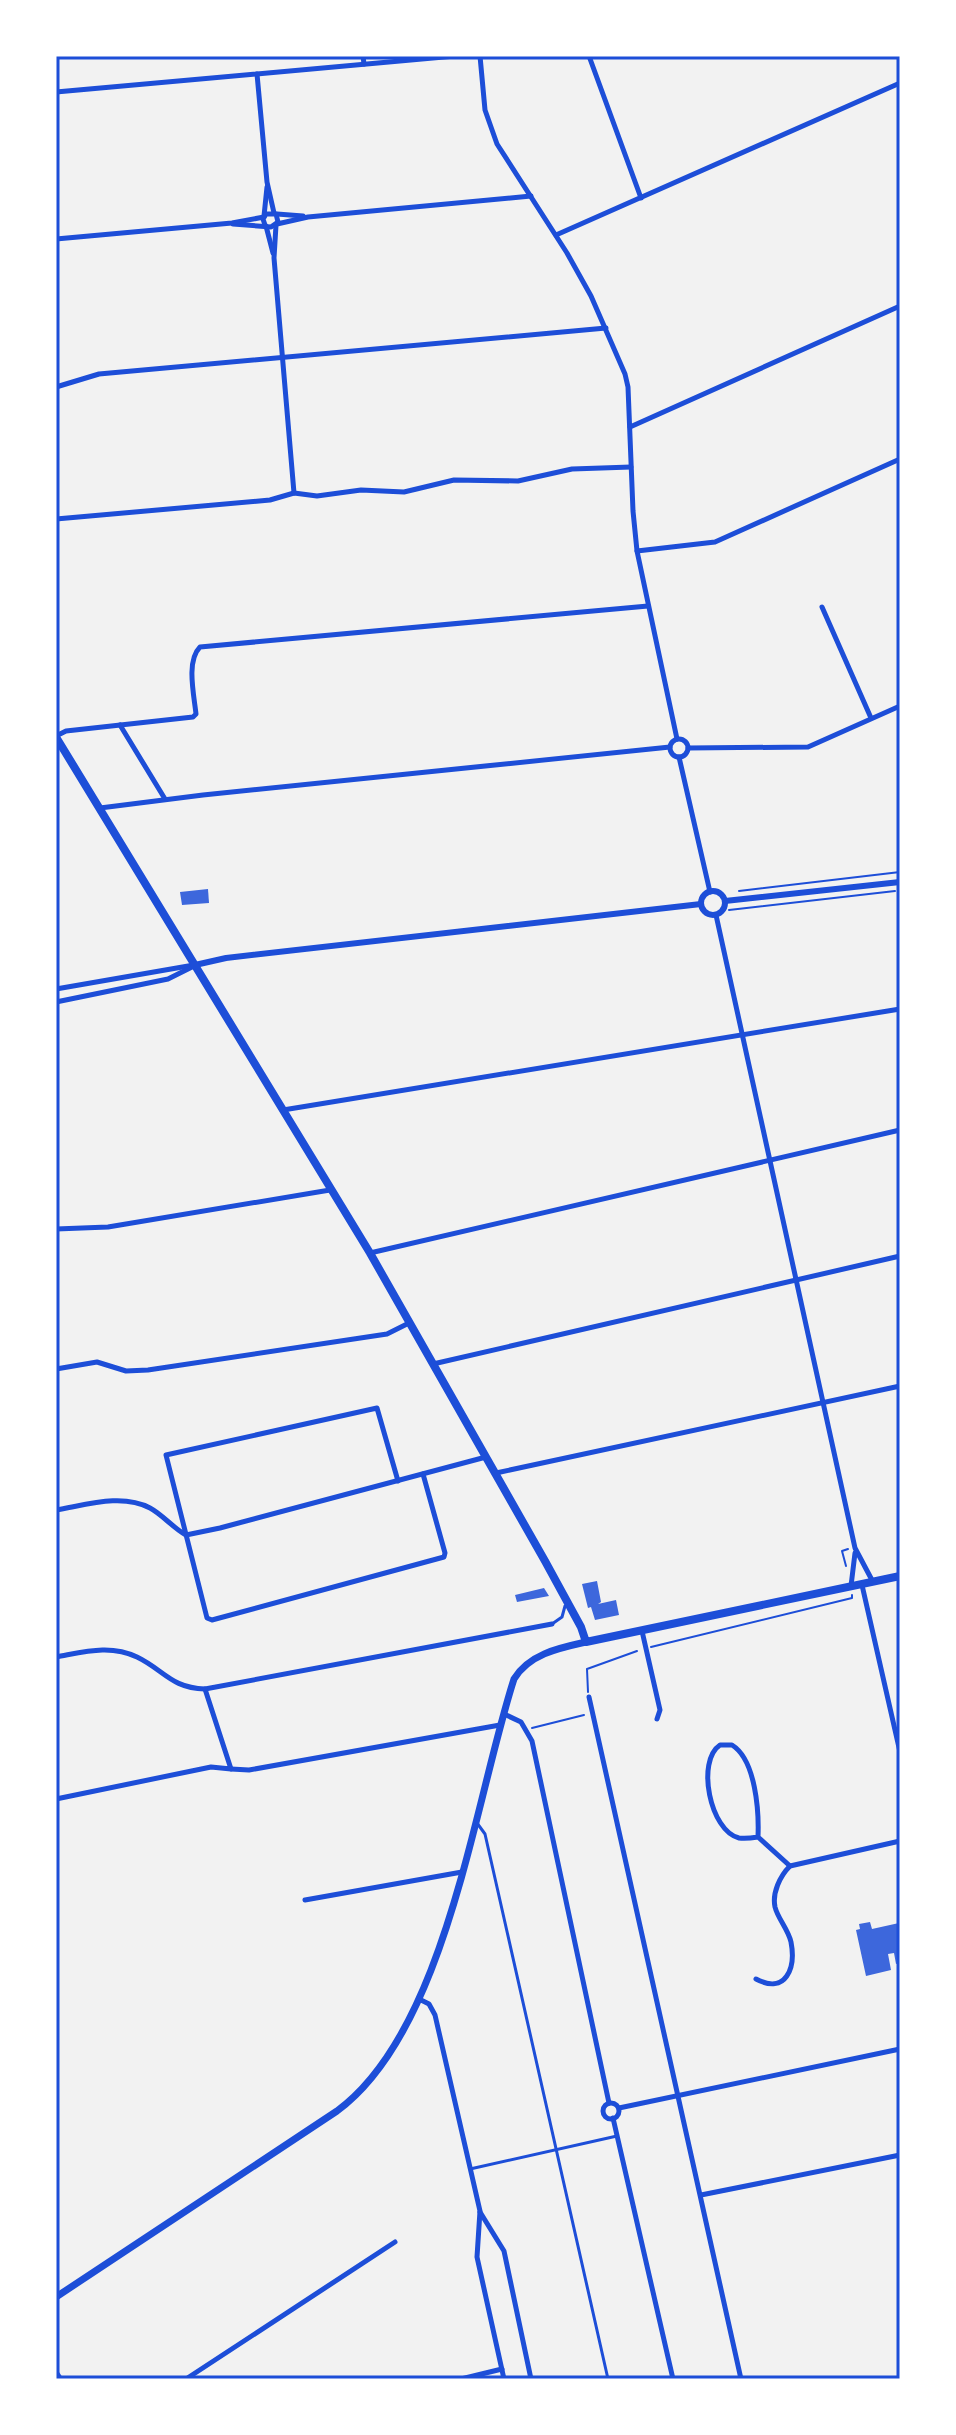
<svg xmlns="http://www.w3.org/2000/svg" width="956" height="2435" viewBox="0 0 956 2435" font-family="Inter,sans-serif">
<rect width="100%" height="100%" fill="#f2f2f2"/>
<g fill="#3d67dc">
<polygon points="208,889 209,903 182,905 180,892"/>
<polygon points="597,1581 601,1602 598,1604 616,1600 619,1615 595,1620 591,1607 588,1608 582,1584"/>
<polygon points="544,1588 549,1596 517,1602 515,1595"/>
<polygon points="870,1922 872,1929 899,1923 900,1963 896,1964 894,1953 888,1954 891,1970 866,1976 856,1930 860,1929 859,1924"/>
</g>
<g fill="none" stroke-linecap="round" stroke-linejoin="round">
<g stroke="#1d4ed8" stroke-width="2">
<polyline points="739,891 900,872"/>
<polyline points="729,910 895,891"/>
<polyline points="846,1566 842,1551 848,1549"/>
<polyline points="651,1647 852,1598 852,1595"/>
<polyline points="588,1692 587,1669 637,1651"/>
<polyline points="532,1728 584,1715"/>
</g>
<g stroke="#1d4ed8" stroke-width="3">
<polyline points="552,1624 562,1617 565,1606"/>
<polyline points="477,1823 485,1834 608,2379"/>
<polyline points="470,2169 617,2136"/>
</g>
<g stroke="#1d4ed8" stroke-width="5">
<polyline points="363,56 364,64"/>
<polyline points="480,56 485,110 497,144 567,253 591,296 625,374 628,387 633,511 637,551 677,739"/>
<polyline points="589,56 641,198"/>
<polyline points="257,74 267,182 274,213"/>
<polyline points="56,92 455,56"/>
<polyline points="277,214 303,216"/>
<polyline points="264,216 267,187"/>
<polyline points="233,224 271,227 278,222 276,214 266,214 263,219 265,225"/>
<polyline points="277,224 308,217 531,196"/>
<polyline points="276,225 274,258 294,493"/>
<polyline points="266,226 273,253"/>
<polyline points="556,235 900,83"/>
<polyline points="56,239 232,223 264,217"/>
<polyline points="56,387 99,374 606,328"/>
<polyline points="630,427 900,306"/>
<polyline points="56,519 270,500 294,493 317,496 361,490 404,492 454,480 518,481 572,469 631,467"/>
<polyline points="637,551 715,542 900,459"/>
<polyline points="822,607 871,718"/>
<polyline points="120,725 165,799"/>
<path d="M56 736 66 731 193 717 196 714C194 695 186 661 200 647L648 606"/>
<circle cx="679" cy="748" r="9"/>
<polyline points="688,748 808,747 900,706"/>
<polyline points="679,757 710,892"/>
<polyline points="100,808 203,795 670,747"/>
<polyline points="716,915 855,1548 873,1582"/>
<polyline points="56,989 194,965"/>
<polyline points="56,1002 168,979 194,966"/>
<polyline points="283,1110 900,1009"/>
<polyline points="56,1229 108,1227 330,1190"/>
<polyline points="370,1253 900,1130"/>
<polyline points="433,1364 900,1256"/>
<polyline points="56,1369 97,1362 126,1371 148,1370 387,1334 409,1323"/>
<polyline points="496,1473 900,1386"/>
<polyline points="398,1481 377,1408 166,1455 207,1618 212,1620 444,1557 445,1553 423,1474"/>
<path d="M56 1510C86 1505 122 1493 150 1508 163 1515 173 1528 186 1535L220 1528 486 1457"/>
<polyline points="862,1585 900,1752"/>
<polyline points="851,1586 855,1553"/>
<polyline points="642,1631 660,1710 657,1719"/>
<path d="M56 1657C84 1652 110 1644 137 1657 164 1670 171 1688 205 1689L552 1624"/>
<polyline points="589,1697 741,2379"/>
<polyline points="504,1714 521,1722 532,1741 609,2103"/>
<polyline points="231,1769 249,1770 500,1725"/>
<polyline points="56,1799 211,1767 231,1769 205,1689"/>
<path d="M758 1837C752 1838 745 1839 739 1838 710 1831 696 1761 720 1745H732C756 1760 759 1812 758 1837L790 1866"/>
<polyline points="305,1900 462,1872"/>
<path d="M756 1979C786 1995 796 1968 791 1942 788 1929 778 1919 775 1907 772 1893 780 1876 790 1866L900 1841"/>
<polyline points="419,1999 429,2004 435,2015 480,2211 477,2257 504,2379"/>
<circle cx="611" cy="2111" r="8"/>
<polyline points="619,2108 900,2049"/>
<polyline points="613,2118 673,2379"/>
<polyline points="701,2195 900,2155"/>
<polyline points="480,2212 504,2251 531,2379"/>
<polyline points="186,2379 395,2242"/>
<polyline points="461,2379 502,2369"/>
</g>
<g stroke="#1d4ed8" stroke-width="6">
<circle cx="713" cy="903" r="12"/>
<polyline points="725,901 900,882"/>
<polyline points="195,965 226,958 701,904"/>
<polyline points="56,2373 60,2379"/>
</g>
<path stroke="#1d4ed8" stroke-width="7" d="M56 2297 337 2111C446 2031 474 1803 514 1679 529 1654 559 1648 586 1642"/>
<polyline stroke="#1d4ed8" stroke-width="8" points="56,737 370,1253 545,1561 581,1627 586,1642 900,1576"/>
</g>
<rect width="956" height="2435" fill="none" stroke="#ffffff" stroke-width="116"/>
<rect x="58" y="58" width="840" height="2319" fill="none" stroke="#1d4ed8" stroke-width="3"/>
</svg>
